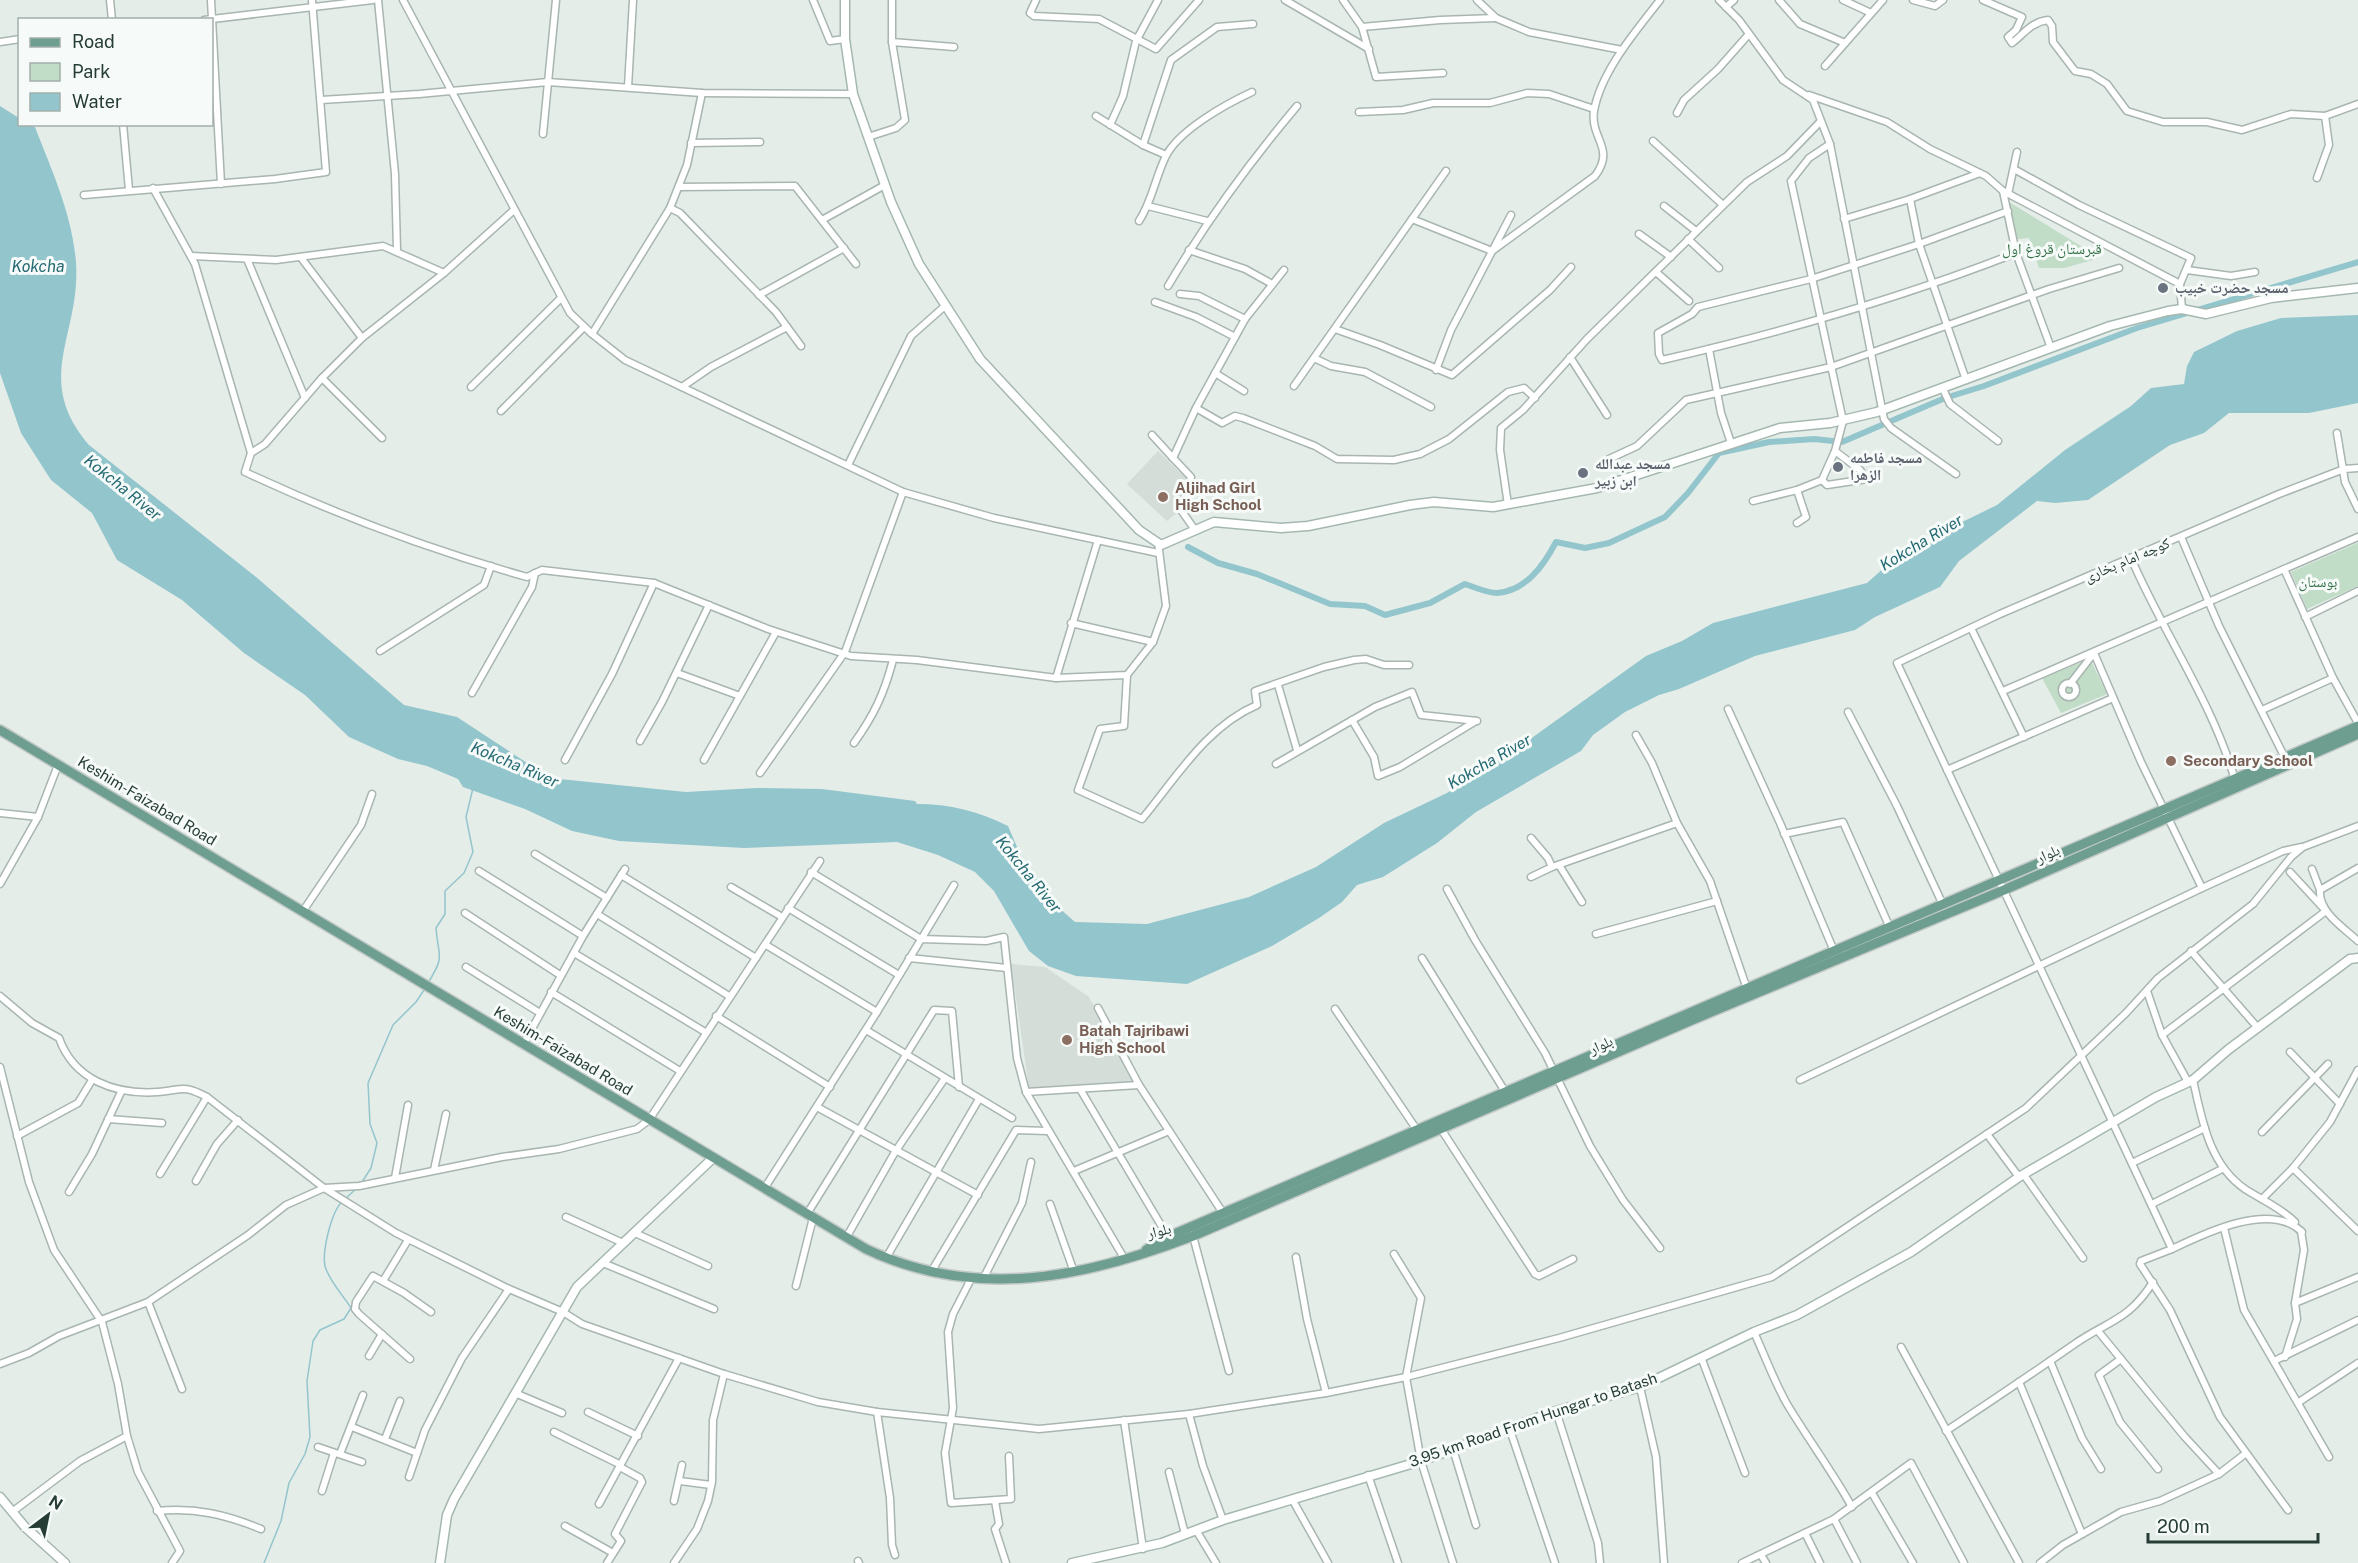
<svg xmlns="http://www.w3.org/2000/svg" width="2358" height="1563" viewBox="0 0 2358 1563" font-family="'Public Sans','Noto Naskh Arabic',sans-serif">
<rect width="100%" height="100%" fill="#e5ede9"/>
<g fill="#d4ddd8">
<polygon points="1158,451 1190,482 1180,510 1167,521 1127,484"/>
<polygon points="1011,964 1045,967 1089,997 1136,1083 1029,1088"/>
</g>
<g fill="#c1dcc7">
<polygon points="2009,202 2097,256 2096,259 2064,268 2039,268 2029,238 2017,239"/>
<polygon points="2358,543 2358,586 2307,609 2291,572"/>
<polygon points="2090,659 2107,694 2061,713 2042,678"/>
</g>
<path fill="#93c5cc" d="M0 106 19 118 20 124 35 127C52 171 72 214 76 262 81 336 32 378 89 445L256 577 404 705 457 717 550 778 686 792 756 788 822 789 915 801 917 804C950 804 978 811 1008 826L1024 863 1058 907 1075 922 1147 924 1249 897 1316 867 1384 823 1447 793 1519 747 1646 656 1682 641 1713 623 1867 583 1894 559 1917 546 1927 545 1948 529 1997 505 2065 450 2131 406 2151 388 2184 384 2187 366 2194 352 2237 331 2281 318 2358 315V403L2309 413H2229L2204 433 2170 445 2088 500 2055 503 2037 501 1959 561 1940 587 1875 617 1855 630 1755 656 1679 689 1659 695 1625 712 1593 735 1581 751 1476 812 1437 843 1383 877 1357 885 1342 902 1319 918 1272 946 1187 984 1076 976 1048 966 1029 951 994 891 975 872 938 855 897 842 744 848 619 841 572 831 525 809 463 787 458 779 427 766 398 759 349 737 305 695 244 653 182 600 117 560 92 513 51 480 21 433 0 373Z"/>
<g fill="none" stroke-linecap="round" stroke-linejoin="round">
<g stroke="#93c5cc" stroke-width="1.5">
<path d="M428 983C446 954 438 958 436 928L445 914V891L464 873 473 852 466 817 473 788"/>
<polyline points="362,1182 371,1168 377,1143 370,1124 368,1083 393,1025 416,1002 424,990"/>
<polyline points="345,1199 357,1188"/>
<path d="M264 1563 281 1521 289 1483 305 1454 310 1437 307 1381 313 1341 320 1330 344 1319 351 1308C343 1295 329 1281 325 1266 322 1252 331 1212 342 1202"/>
</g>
<path stroke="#93c5cc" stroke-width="6" d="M1188 547 1218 563 1257 574 1330 604 1365 606 1385 615 1430 603 1465 584C1474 587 1487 593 1497 593 1526 591 1544 565 1556 542L1585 548 1609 543 1665 517 1688 493 1719 453 1769 442 1814 439 1842 442 1945 398 1984 386 2137 328 2358 262"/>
<g stroke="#a8b5b0" stroke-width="9">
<g id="street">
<polyline points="110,0 112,20"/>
<polyline points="211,0 221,184"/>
<polyline points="378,0 395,174 397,250"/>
<polyline points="403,0 570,313 592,334 625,360 903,492 994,518 1158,553"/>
<polyline points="813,0 830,41 845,39"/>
<polyline points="1036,0 1030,13 1034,16 1099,19 1156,49 1199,0"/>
<polyline points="1285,0 1369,49"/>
<polyline points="1343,0 1362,27 1376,77 1443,73"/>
<polyline points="1477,0 1496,18 1529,32 1622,50"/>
<polyline points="1719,0 1739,20 1783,80 1813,100 1830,144 1884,419 1891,428 1956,474"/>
<polyline points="1779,0 1800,24 1845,43"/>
<polyline points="1843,0 1871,13"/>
<polyline points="1913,0 1935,6 1943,0"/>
<path d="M1983 0 2022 17 2016 30 2008 37 2012 43C2024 34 2031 22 2048 20L2052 26 2053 42 2075 71 2091 74 2107 84 2127 111 2163 122H2207L2242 130 2291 114 2325 116 2358 104"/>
<polyline points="1726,7 1734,0"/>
<polyline points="204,20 373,0"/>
<polyline points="1362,27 1440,20 1496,18"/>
<polyline points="0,42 20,39"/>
<polyline points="892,42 954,47"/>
<polyline points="1825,66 1883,0"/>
<polyline points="628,87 633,0"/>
<polyline points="1809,95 1887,122 1930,149 1986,176 2003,191 2016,253 2051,348"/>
<polyline points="321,100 419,94 548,82 702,93 853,94"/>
<polyline points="1359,112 1403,110 1433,103 1490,103 1527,93 1549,94 1594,109"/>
<polyline points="1677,113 1684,100 1718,69 1749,34"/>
<polyline points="1096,116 1143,145 1166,155"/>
<polyline points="123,124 129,190"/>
<polyline points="1110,125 1123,96 1136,41 1158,0"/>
<polyline points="543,134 556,0"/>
<polyline points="868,137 896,128 905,120 892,42 892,0"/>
<polyline points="1653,141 1723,205"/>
<polyline points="691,143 760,142"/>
<polyline points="1143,145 1171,60 1217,27 1253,24"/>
<polyline points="2014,169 2079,205 2191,258 2180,284 2182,309"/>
<polyline points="2317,178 2329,145 2325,116"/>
<polyline points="679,187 795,186 856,264"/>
<polyline points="153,188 195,264 251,453"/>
<polyline points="2003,191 2180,284"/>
<polyline points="2008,194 2017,152"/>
<polyline points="84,195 275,179 326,172 312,0"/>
<polyline points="1910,199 1980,173"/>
<polyline points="1148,206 1207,221"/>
<polyline points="1664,206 1696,231"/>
<polyline points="670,208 680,213 776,312 801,346"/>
<path d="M514 210 444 273 362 338 322 378 265 444 251 453 245 472C335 514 431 550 527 577L542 570 654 583 768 629 851 656 917 660 1056 678 1127 675 1153 642 1166 606 1158 542"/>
<path d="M2008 211 1919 244 1811 279 1698 307 1692 314 1658 333 1659 354 1662 360C1783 332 1901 298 2016 253"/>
<path d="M1412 219 1492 251 1595 176C1616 148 1590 139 1594 111 1601 71 1636 31 1660 0"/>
<polyline points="1844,219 1910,199 1919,244 1966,380"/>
<polyline points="822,220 885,185"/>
<path d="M1139 221C1152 201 1155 179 1165 158 1177 131 1226 104 1252 92"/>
<polyline points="1639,234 1671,257"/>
<polyline points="1688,239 1719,268"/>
<polyline points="1189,250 1245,269 1272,284"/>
<polyline points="191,256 276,260 383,246 444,273"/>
<polyline points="247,259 305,398"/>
<polyline points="302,259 362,338"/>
<polyline points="2187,270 2231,276 2255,272"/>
<polyline points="1656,272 1689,301"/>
<path d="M1168 286C1206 222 1249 163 1297 106"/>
<polyline points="1180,294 1199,296 1245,319"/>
<polyline points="759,295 844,248"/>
<polyline points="1155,302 1196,317 1235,337"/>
<polyline points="1335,329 1380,345 1452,375 1550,290 1571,267"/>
<polyline points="592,334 670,208 687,165 702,93"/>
<polyline points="1709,349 1721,413 1731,443"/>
<polyline points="1570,357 1607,415"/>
<polyline points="1314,358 1331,366 1365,372 1431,407"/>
<polyline points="1436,370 1451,330 1511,215"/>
<polyline points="1215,373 1244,391"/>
<polyline points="322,378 382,438"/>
<polyline points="1294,386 1446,171"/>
<polyline points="471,387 561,298"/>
<polyline points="682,387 711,367 787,327"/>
<polyline points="1943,389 1950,404 1998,441"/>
<polyline points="1196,408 1245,319 1284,270"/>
<polyline points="501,411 584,327"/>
<polyline points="2337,433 2345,482 2358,509"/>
<polyline points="1152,435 1173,458"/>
<polyline points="1609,459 1637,446 1686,400 1831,367 2049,289 2119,268"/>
<polyline points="848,465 911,336 946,305"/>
<polyline points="1822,480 1827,485 1867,479 1860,470 1835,451"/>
<polyline points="1753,501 1797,490 1822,480 1835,451 1843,421 1791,181 1809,158 1830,144"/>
<polyline points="1508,505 1500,450 1501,428 1523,410 1587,339 1747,182 1787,156 1820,122"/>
<polyline points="1797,523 1806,517 1797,490"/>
<polyline points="1195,530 1181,510 1191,477 1173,458 1196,408 1222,423 1235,416 1243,418 1315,446 1337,459 1394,460 1420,454 1449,439 1508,392 1524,388 1535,398"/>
<polyline points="2181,537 2219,626 2285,758"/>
<path d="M2131 558C2163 633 2212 701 2235 780"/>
<polyline points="2284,569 2333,678"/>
<polyline points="2305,617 2358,591"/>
<polyline points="1071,623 1153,642"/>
<polyline points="1971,628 2024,737"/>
<polyline points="380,651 484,585 491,566"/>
<polyline points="677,673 740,696"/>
<path d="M1127 675 1124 726 1100 729 1078 790 1142 819C1176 778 1207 726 1257 705L1255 691 1324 667 1354 660 1366 659 1384 665H1409"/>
<polyline points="1056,678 1098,540"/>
<circle cx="2069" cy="690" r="7"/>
<polyline points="2070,684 2094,653 2141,762 2202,888"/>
<polyline points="1278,685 1297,750"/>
<polyline points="2003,691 2358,537"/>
<polyline points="472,693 532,587 535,573"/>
<polyline points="1728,709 1780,823 1834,951"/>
<polyline points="2262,710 2333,678 2358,723"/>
<polyline points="1848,712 1897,806 1943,905"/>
<polyline points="1352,720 1374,757 1378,776 1400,767 1476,721"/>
<polyline points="1636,735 1652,763 1677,823 1710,881 1747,989"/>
<polyline points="640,741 662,702 709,605"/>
<path d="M854 743C874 715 884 694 893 660"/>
<polyline points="565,760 612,674 654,583"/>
<polyline points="704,760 776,632"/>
<polyline points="1276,764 1375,707 1412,692 1421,715 1477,721"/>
<polyline points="1947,770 2113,698"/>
<polyline points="760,773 845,652 903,492"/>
<polyline points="0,813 38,817"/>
<polyline points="1784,834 1843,822 1890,928"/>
<polyline points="1531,838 1548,858 1552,867"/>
<polyline points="535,854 607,898"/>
<polyline points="1559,865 1582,902"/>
<path d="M2358 868 2320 890C2318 912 2344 928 2358 941"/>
<polyline points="2312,869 2320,890"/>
<polyline points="479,871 583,936"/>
<polyline points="811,872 921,939 986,941 1004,937 1017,1058 1026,1092 1124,1258"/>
<polyline points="621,875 756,958"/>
<polyline points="1531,877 1552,867 1677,823"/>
<polyline points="0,884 38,817 58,765"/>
<polyline points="731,887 782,917"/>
<polyline points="1447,889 1475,940 1545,1053 1590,1146 1623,1200 1660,1248"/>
<polyline points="788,908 899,975"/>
<polyline points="303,911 361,825 372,794"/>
<polyline points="465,913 560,975"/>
<polyline points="597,914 729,996"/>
<polyline points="1596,934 1717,901"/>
<polyline points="766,945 877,1012"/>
<polyline points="2191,951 2258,1028"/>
<polyline points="574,953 705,1032"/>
<polyline points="909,958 1007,968"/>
<polyline points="1422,958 1506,1093"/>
<polyline points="466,967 540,1013"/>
<polyline points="2147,991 2162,1035 2188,1082"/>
<polyline points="551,992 680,1071"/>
<path d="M0 996 32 1023 59 1038C74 1080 115 1095 158 1092 183 1090 182 1084 207 1097L324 1188 396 1233 509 1289 563 1312 582 1324 724 1374 818 1402 877 1412 1039 1429 1189 1414 1326 1393 1406 1377 1559 1338 1772 1277 2026 1108 2126 1013 2158 978 2253 904 2291 857 2303 847 2358 826"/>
<polyline points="1098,1008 1139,1085 1223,1213"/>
<polyline points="1335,1009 1417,1130"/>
<polyline points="716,1016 830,1087"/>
<polyline points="866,1030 1012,1118"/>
<polyline points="2162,1035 2326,911 2290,872"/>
<polyline points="523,1045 583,936 625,869"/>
<polyline points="2290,1052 2340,1104"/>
<polyline points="0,1067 29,1182 54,1250 102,1322 118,1384 127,1436 138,1472 180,1551 172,1563"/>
<polyline points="1800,1080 2202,888 2283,851 2302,847"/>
<path d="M2193 1080C2202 1120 2209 1164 2245 1189 2262 1200 2281 1208 2295 1222"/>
<polyline points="1080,1089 1168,1237"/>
<polyline points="1026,1092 1139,1085"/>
<polyline points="817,1107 978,1195"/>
<polyline points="108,1119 162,1123"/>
<polyline points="1441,1129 1535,1274 1539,1276 1573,1259"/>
<polyline points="2262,1132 2328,1064"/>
<polyline points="1987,1134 2019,1177"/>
<polyline points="17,1136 78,1103 92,1080"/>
<polyline points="2132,1163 2205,1128"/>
<polyline points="2293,1168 2358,1231"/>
<polyline points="434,1170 446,1114"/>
<polyline points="1074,1171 1169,1131"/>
<polyline points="160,1174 207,1097"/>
<polyline points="2024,1175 2083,1258"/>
<polyline points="395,1178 408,1105"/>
<polyline points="196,1181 217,1144 238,1120"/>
<polyline points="764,1189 877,1012 954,885"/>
<polyline points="69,1192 92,1154 121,1092"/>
<polyline points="2262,1199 2293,1168 2330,1122 2358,1070"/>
<polyline points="1050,1204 1074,1272"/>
<polyline points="2152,1204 2222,1169"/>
<polyline points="807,1214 934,1010 952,1011 959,1087"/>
<polyline points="566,1217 623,1243"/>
<polyline points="2224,1228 2244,1310 2329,1457"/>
<path d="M2302 1232C2271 1201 2205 1233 2172 1249L1897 663 2000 614 2279 494 2344 469 2358 468"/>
<polyline points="635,1233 708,1266"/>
<polyline points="1193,1236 1229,1371"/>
<polyline points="846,1238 895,1152 945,1078"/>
<polyline points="2172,1249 2141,1261 2140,1264 2170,1310 2220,1417 2288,1510"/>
<polyline points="1394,1254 1421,1298 1406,1377 1421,1461 1453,1563"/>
<polyline points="1296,1257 1307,1319 1326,1393"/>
<polyline points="886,1258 979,1099"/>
<polyline points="603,1263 714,1309"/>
<polyline points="931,1272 1016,1130 1047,1131"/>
<polyline points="971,1279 953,1314 948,1332 953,1408 945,1453 951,1503 1011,1499 1009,1456"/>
<polyline points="983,1279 1022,1203 1031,1162"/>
<polyline points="383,1281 408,1240"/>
<polyline points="796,1286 813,1218"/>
<polyline points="148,1302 182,1389"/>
<polyline points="2295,1303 2358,1277"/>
<polyline points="2098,1331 2184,1436 2219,1474"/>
<path d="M1754 1332C1765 1356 1774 1381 1787 1404 1808 1439 1832 1471 1852 1507"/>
<polyline points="1901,1347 2019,1563"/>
<polyline points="369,1356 382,1334"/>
<polyline points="1701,1357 1745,1473"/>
<polyline points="2285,1357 2297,1319 2295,1303 2304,1250 2301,1231"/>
<polyline points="410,1359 359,1314 355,1309 356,1302 373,1276 404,1293 431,1312"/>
<polyline points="2121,1359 2099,1375 2120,1422 2158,1469"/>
<polyline points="2050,1361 2082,1438 2101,1469"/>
<polyline points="2274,1361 2358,1320"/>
<polyline points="0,1364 29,1353 59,1336 148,1302 248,1235 286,1205 324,1188 359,1186 502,1157 559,1149 637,1129 649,1120 820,861"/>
<polyline points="2019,1382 2082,1534"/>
<polyline points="1640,1387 1656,1457 1664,1563"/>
<polyline points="515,1393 562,1413"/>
<polyline points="2299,1402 2358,1363"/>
<polyline points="1556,1411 1598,1543 1600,1563"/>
<polyline points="588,1412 638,1436"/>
<polyline points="877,1412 890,1498 892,1545 895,1555"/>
<polyline points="1189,1414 1203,1466 1223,1520"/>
<polyline points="1124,1420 1143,1549"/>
<polyline points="352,1427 417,1453"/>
<polyline points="1509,1427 1555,1563"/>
<path d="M1946 1431C1990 1402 2033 1373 2076 1343 2110 1320 2129 1320 2153 1282"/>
<polyline points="554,1432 621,1465"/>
<polyline points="385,1439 400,1401"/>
<polyline points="318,1447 362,1462"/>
<polyline points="1453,1449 1476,1525"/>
<polyline points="340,1454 363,1395"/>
<polyline points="1169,1472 1185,1534"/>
<polyline points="1368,1475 1398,1563"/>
<polyline points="409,1477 425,1430 462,1358 509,1289"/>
<polyline points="680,1481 711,1485"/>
<polyline points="322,1491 334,1453"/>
<polyline points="1872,1493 1913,1563"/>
<polyline points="1292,1499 1328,1563"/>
<polyline points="674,1501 682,1465"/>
<polyline points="995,1501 999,1524 995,1529 1006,1563"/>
<polyline points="599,1504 679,1358"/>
<path d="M157 1511C195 1507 227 1515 261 1529"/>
<polyline points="12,1512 80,1461 127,1436"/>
<polyline points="1834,1519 1857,1563"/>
<polyline points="565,1526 613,1553"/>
<polyline points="1196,1530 1216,1563"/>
<polyline points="1805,1533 1820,1563"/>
<polyline points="1761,1555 1766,1563"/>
<polyline points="858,1561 859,1563"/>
<polyline points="607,1563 621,1541 615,1534 642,1482 640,1478 620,1467"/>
<polyline points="674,1563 697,1529 708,1501 712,1482 713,1420 724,1374"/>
<polyline points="1742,1563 1834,1519 1911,1463 1964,1563"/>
<polyline points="2040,1563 2063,1545 2121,1512 2160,1501 2219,1474 2245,1454"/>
</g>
</g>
<g stroke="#a5b8b0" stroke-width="11">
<g id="secondary">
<polyline points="845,0 845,39 853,94 891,202 919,264 980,359 1139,530 1161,545 1214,522 1281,528 1308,526 1410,505 1434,502 1493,507 1597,488 1780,428 1830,423 1877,412 2110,326 2168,311 2182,309 2206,314 2271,298 2358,288"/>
<polyline points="0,1497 25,1527 65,1563"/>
<polyline points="440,1563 447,1515 454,1499 577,1287 713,1158"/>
<polyline points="1072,1563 1162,1543 1223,1520 1421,1461 1556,1411 1640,1387 1754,1332 1797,1315 1911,1252 2019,1177 2156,1097 2193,1080 2229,1049 2350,959 2358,958"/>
</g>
</g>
<g stroke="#c2c9c7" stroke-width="12">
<g id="primary">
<path d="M0 730 866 1249C976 1301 1084 1278 1193 1236L1692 1020 2004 890 2358 734"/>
<polyline points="1146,1250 1158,1241 2358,726"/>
</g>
</g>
<use href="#street" stroke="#fff" stroke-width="6"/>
<use href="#secondary" stroke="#fff" stroke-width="8"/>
<use href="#primary" stroke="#6e9e90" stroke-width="9"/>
</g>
<g fill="#6b7280" stroke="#f6faf8" stroke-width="2">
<circle cx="2163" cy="288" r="6"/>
<circle cx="1838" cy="467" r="6"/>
<circle cx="1583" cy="473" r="6"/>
</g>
<g fill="#8d6e63" stroke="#f6faf8" stroke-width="2">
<circle cx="1163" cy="497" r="6"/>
<circle cx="2171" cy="761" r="6"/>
<circle cx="1067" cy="1040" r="6"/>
</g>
<g text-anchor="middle" stroke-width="6" stroke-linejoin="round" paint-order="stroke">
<g font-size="15" fill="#347149" stroke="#f6faf8">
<text x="2052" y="254">قبرستان قروغ اول</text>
<text x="2318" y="587">بوستان</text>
</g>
<g font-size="15" font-weight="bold" fill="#5b616d" stroke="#f6faf8" text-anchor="start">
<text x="2175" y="293">مسجد حضرت خبیب</text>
<text x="1850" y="463">مسجد فاطمه<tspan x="1850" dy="17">الزهرا</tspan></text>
<text x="1595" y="469">مسجد عبدالله<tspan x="1595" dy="17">ابن زبیر</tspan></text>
</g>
<g font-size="15" font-weight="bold" fill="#785e54" stroke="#f6faf8" text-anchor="start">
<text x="1175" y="493">Aljihad Girl<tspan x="1175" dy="17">High School</tspan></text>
<text x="2183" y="766">Secondary School</text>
<text x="1079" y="1036">Batah Tajribawi<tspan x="1079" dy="17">High School</tspan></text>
</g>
<g font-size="15" fill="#263d36" stroke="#f6faf8">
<text transform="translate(2127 560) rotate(-23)" y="5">کوچه امام بخاری</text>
<text transform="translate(147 801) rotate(31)" y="5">Keshim-Faizabad Road</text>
<text transform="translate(2048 854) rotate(-24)" y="5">بلوار</text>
<text transform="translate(1601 1045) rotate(-24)" y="5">بلوار</text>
<text transform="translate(563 1051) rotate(31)" y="5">Keshim-Faizabad Road</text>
<text transform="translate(1159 1231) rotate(-14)" y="5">بلوار</text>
<text transform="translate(1533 1420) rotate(-19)" y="5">3.95 km Road From Hungar to Batash</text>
</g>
<g font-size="16" font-style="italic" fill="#256a74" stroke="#f6faf8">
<text x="38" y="272">Kokcha</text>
<text transform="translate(123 487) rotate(39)" y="6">Kokcha River</text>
<text transform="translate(1921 542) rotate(-31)" y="6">Kokcha River</text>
<text transform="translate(1489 761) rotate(-30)" y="6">Kokcha River</text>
<text transform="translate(515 764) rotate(23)" y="6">Kokcha River</text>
<text transform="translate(1029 874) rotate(51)" y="6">Kokcha River</text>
</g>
</g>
<rect x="18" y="18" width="195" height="108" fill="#f6faf8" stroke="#a3aeaa" stroke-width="1.5"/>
<rect x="30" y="38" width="30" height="9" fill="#6e9e90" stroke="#a3aeaa" stroke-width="1.5"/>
<text x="72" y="48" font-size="18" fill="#263d36">Road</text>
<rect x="30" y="63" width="30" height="18" fill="#c1dcc7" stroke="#a3aeaa" stroke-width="1.5"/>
<text x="72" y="78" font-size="18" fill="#263d36">Park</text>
<rect x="30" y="93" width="30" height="18" fill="#93c5cc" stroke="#a3aeaa" stroke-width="1.5"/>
<text x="72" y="108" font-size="18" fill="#263d36">Water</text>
<g transform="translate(48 1515) rotate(32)" stroke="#f6faf8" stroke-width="4.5" paint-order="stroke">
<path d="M0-4.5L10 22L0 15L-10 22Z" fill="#263d36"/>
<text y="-9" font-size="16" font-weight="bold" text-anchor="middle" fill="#263d36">N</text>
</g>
<path d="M2148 1533v9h170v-9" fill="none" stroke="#263d36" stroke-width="3"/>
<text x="2157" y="1533" font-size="18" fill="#263d36" stroke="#f6faf8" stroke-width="4.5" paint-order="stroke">200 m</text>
</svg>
